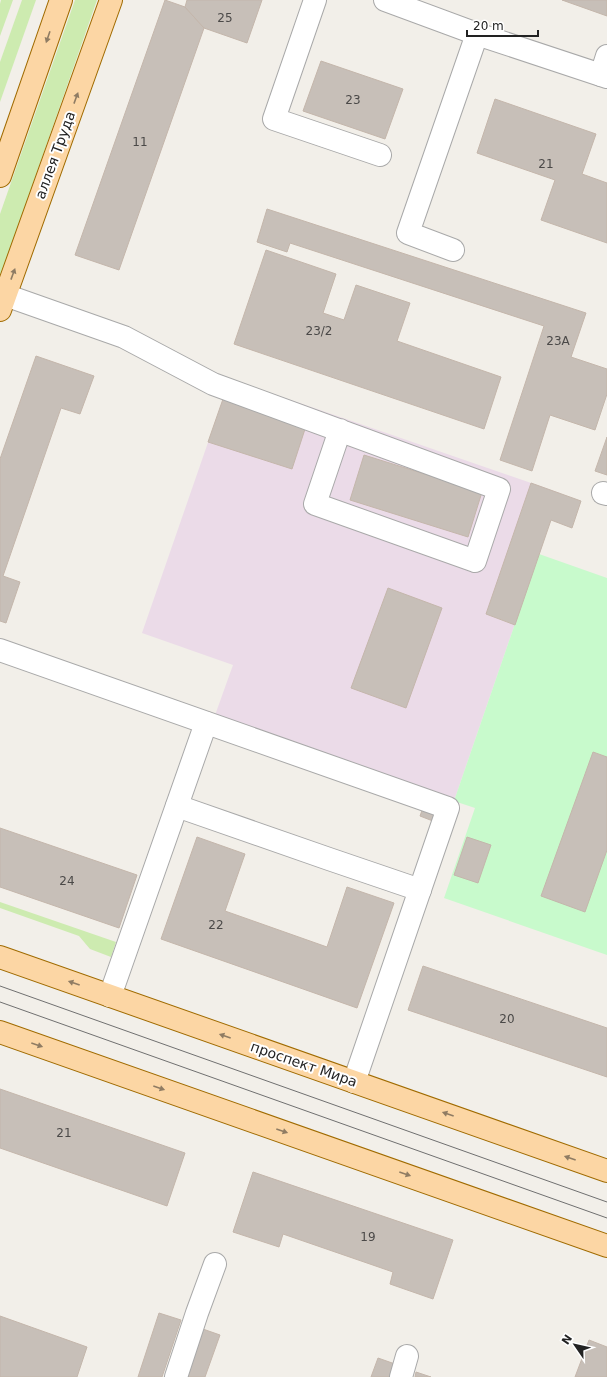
<svg xmlns="http://www.w3.org/2000/svg" width="607" height="1377" viewBox="0 0 607 1377" font-family="'DejaVu Sans',sans-serif">
<rect width="100%" height="100%" fill="#f2efe9"/>
<polygon fill="#ebdbe8" points="230,379 560,493 454,801 214,718 233,665 142,633"/>
<g fill="#cdebb0">
<polygon points="1,0 13,0 0,36 0,4"/>
<polygon points="22,0 36,0 0,102 0,62"/>
<polygon points="75,0 97,0 0,278 0,214"/>
<polygon points="0,902 116,942 111,957 90,949 79,936 0,908"/>
</g>
<polygon fill="#c8facc" points="539,554 607,578 607,955 444,898 475,808 454,801"/>
<g fill="#c7bfb8" stroke="#c4b6ab">
<polygon points="165,0 185,7 204,28 119,270 75,255"/>
<polygon points="187,0 262,0 247,43 204,28 185,7"/>
<polygon points="562,0 607,0 607,16"/>
<polygon points="321,61 403,89 385,139 303,111"/>
<polygon points="495,99 596,134 582,174 607,183 607,243 541,220 555,180 477,153"/>
<polygon points="267,209 586,313 571,357 607,369 607,394 595,430 550,415 532,471 500,460 544,326 290,243 287,252 257,242"/>
<polygon points="266,250 336,274 323,313 344,320 356,285 410,303 397,341 501,377 484,429 234,344"/>
<polygon points="36,356 94,376 80,414 61,408 3,576 20,582 6,623 0,621 0,459"/>
<polygon points="223,399 306,426 292,469 208,442"/>
<polygon points="607,437 607,475 595,471"/>
<polygon points="364,455 482,492 468,537 350,500"/>
<polygon points="531,483 581,501 572,528 551,520 515,625 486,614"/>
<polygon points="388,588 442,608 406,708 351,688"/>
<polygon points="593,752 607,757 607,850 585,912 541,896"/>
<polygon points="424,805 442,811 438,823 420,816"/>
<polygon points="0,828 137,875 119,928 0,887"/>
<polygon points="197,837 245,854 225,911 327,947 347,887 394,903 357,1008 161,939"/>
<polygon points="467,837 491,845 478,883 454,875"/>
<polygon points="423,966 607,1028 607,1077 408,1010"/>
<polygon points="0,1089 185,1153 167,1206 0,1148"/>
<polygon points="253,1172 453,1240 433,1299 390,1284 393,1272 283,1234 279,1247 233,1232"/>
<polygon points="159,1313 181,1320 162,1377 138,1377"/>
<polygon points="0,1316 87,1347 77,1377 0,1377"/>
<polygon points="200,1328 220,1335 205,1377 183,1377"/>
<polygon points="589,1340 607,1347 607,1377 575,1377"/>
<polygon points="378,1358 395,1364 390,1377 371,1377"/>
<polygon points="416,1372 431,1377 415,1377"/>
</g>
<g fill="none" stroke-linecap="round" stroke-linejoin="round">
<g stroke="#a9a9a9" stroke-width="24">
<g id="minor">
<polyline points="315,0 274,119 380,155"/>
<polyline points="385,0 477,34 607,77"/>
<polyline points="601,75 607,56"/>
<polyline points="453,250 408,233 477,34"/>
<polyline points="5,295 124,337 213,384 499,489 475,561 315,504 340,430"/>
<polyline points="603,493 607,494"/>
<polyline points="0,650 448,808 354,1082"/>
<polyline points="177,806 329,859 420,890"/>
<polyline points="110,996 206,723"/>
<polyline points="176,1377 197,1313 215,1264"/>
<polyline points="401,1377 407,1356"/>
</g>
</g>
<g stroke="#a06b00" stroke-width="24">
<g id="major">
<polyline points="0,176 61,0"/>
<polyline points="0,310 111,0"/>
<polyline points="0,957 607,1171"/>
<polyline points="0,1032 607,1246"/>
</g>
</g>
<use href="#minor" stroke="#fff" stroke-width="22"/>
<use href="#major" stroke="#fcd6a4" stroke-width="22"/>
<g stroke="#707070" stroke-width="1">
<polyline points="0,986 607,1202"/>
<polyline points="0,1002 607,1218"/>
</g>
</g>
<defs><path id="oneway-solid" d="M-6-.8H1V-3.2L6.5 0L1 3.2V.8H-6Z"/></defs>
<g fill="#8f7c63">
<use href="#oneway-solid" transform="translate(48 37) rotate(109)"/>
<use href="#oneway-solid" transform="translate(76 98) rotate(-70)"/>
<use href="#oneway-solid" transform="translate(13 274) rotate(-70)"/>
<use href="#oneway-solid" transform="translate(74 983) rotate(-161)"/>
<use href="#oneway-solid" transform="translate(225 1036) rotate(-161)"/>
<use href="#oneway-solid" transform="translate(37 1045) rotate(19)"/>
<use href="#oneway-solid" transform="translate(159 1088) rotate(19)"/>
<use href="#oneway-solid" transform="translate(448 1114) rotate(-161)"/>
<use href="#oneway-solid" transform="translate(282 1131) rotate(19)"/>
<use href="#oneway-solid" transform="translate(570 1158) rotate(-161)"/>
<use href="#oneway-solid" transform="translate(405 1174) rotate(19)"/>
</g>
<g text-anchor="middle" stroke-width="4" stroke-linejoin="round" paint-order="stroke">
<g font-size="12" fill="#4b4948">
<text x="225" y="22">25</text>
<text x="353" y="104">23</text>
<text x="140" y="146">11</text>
<text x="546" y="168">21</text>
<text x="319" y="335">23/2</text>
<text x="558" y="345">23А</text>
<text x="67" y="885">24</text>
<text x="216" y="929">22</text>
<text x="507" y="1023">20</text>
<text x="64" y="1137">21</text>
<text x="368" y="1241">19</text>
</g>
<g font-size="14" fill="#222" stroke="#fff">
<text transform="translate(55 155) rotate(-70)" y="5">аллея Труда</text>
<text transform="translate(304 1064) rotate(19)" y="5">проспект Мира</text>
</g>
</g>
<g transform="translate(575 1345) rotate(304)" stroke="#ffffff" stroke-width="3" paint-order="stroke">
<path d="M0-3L7 15L0 10L-7 15Z" fill="#222222"/>
<text y="-6" font-size="11" font-weight="bold" text-anchor="middle" fill="#222222">N</text>
</g>
<path d="M467 30v6h71v-6" fill="none" stroke="#222222" stroke-width="2"/>
<text x="473" y="30" font-size="12" fill="#222222" stroke="#ffffff" stroke-width="3" paint-order="stroke">20 m</text>
</svg>
